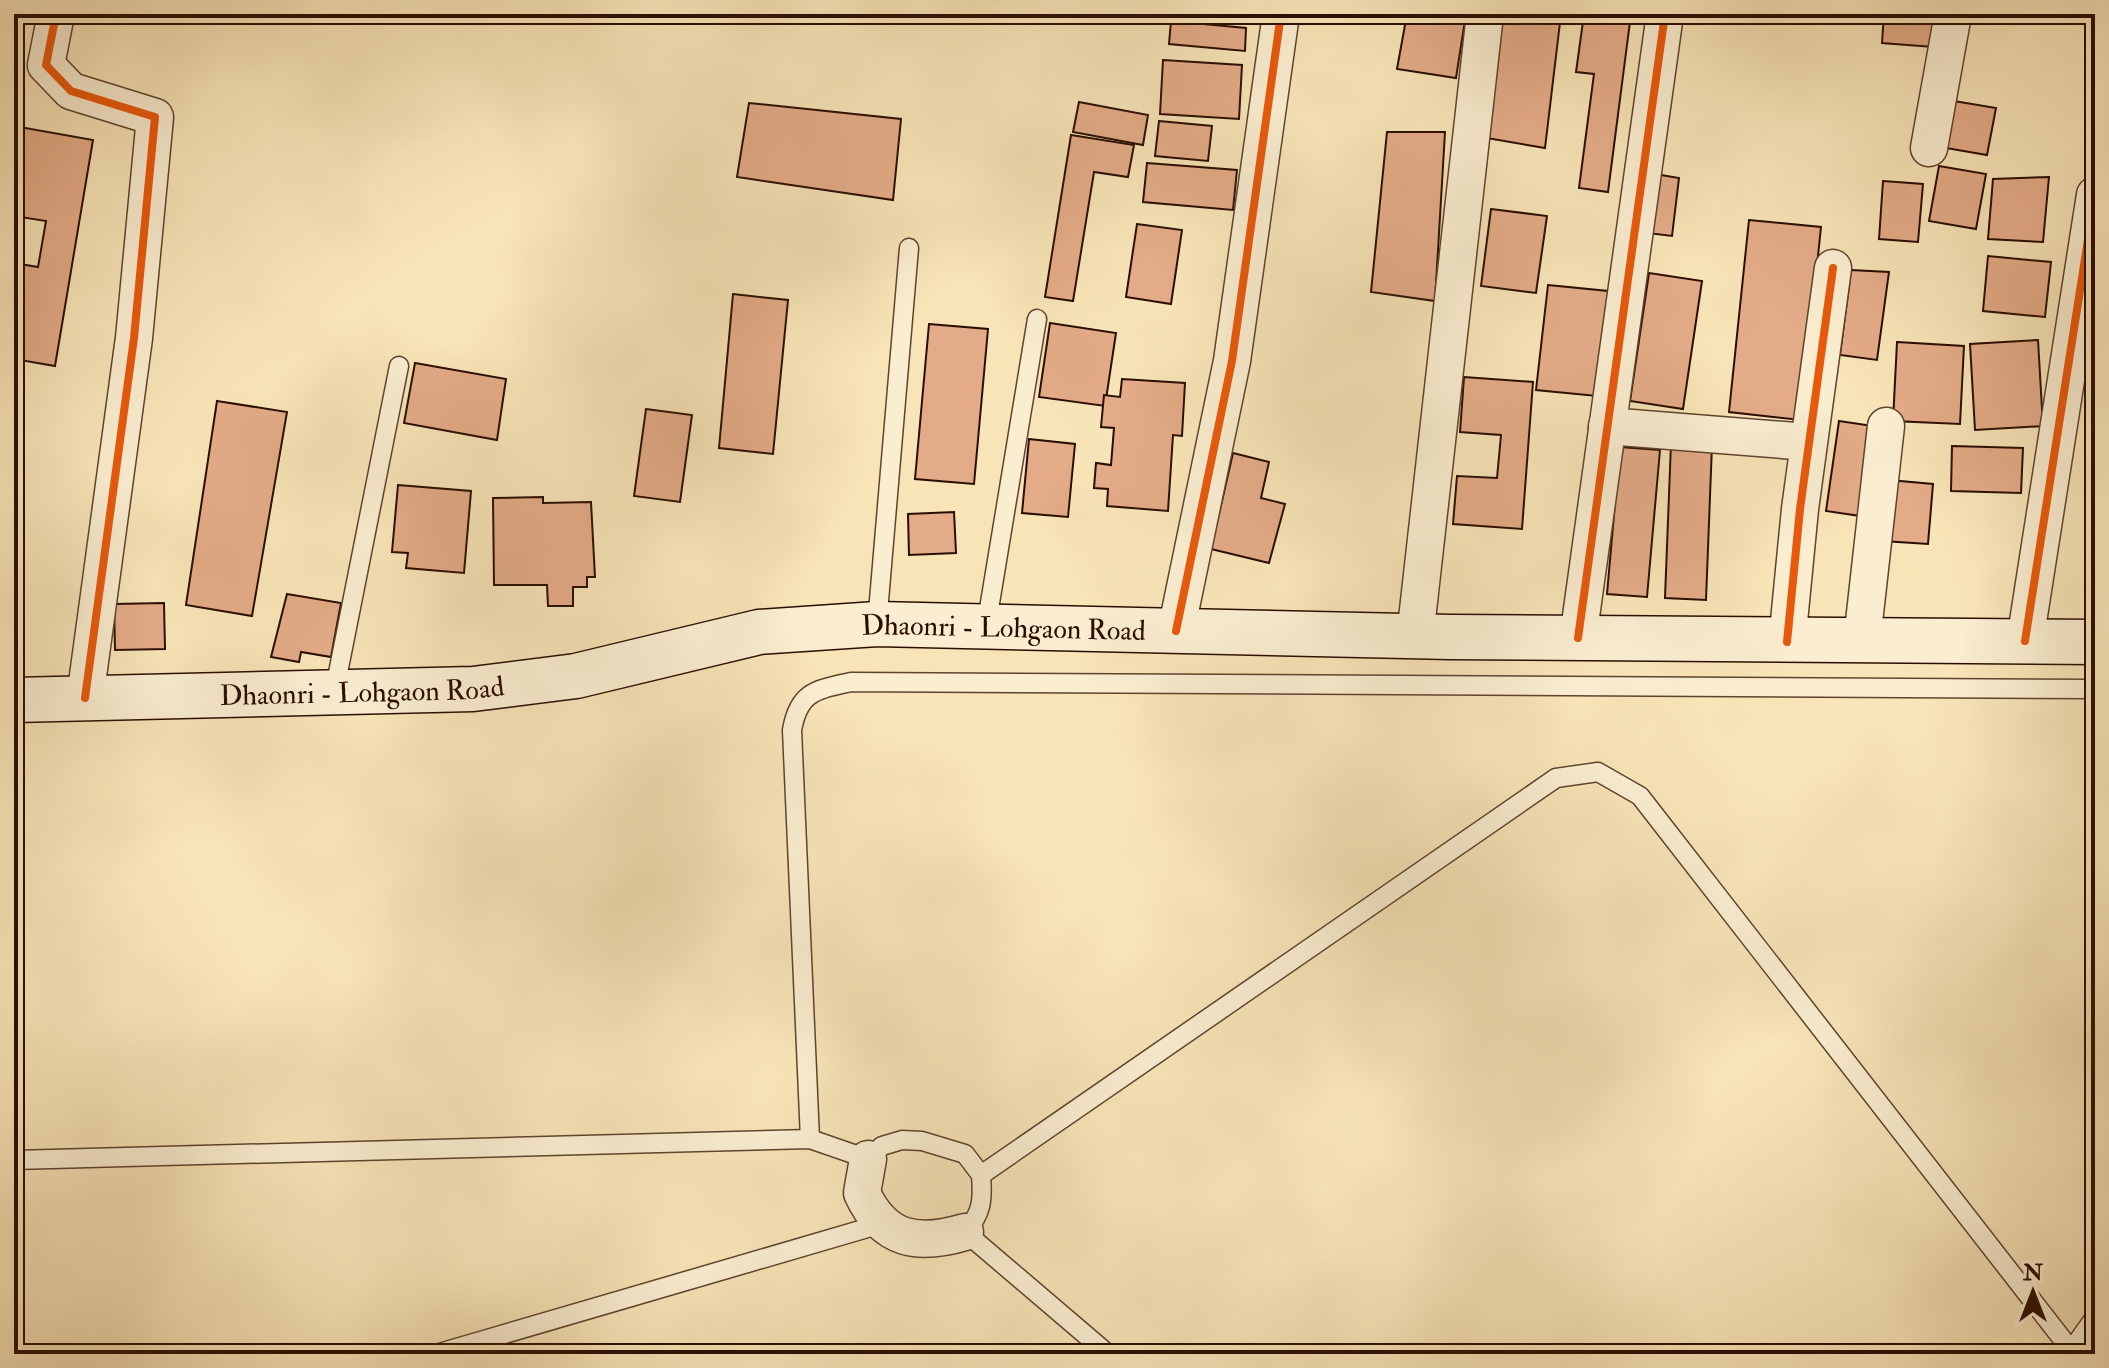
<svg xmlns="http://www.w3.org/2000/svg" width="2109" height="1368" viewBox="0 0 2109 1368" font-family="'IM FELL Double Pica',serif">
<rect width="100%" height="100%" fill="#f7e4b7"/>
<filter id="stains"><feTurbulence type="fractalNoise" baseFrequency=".0025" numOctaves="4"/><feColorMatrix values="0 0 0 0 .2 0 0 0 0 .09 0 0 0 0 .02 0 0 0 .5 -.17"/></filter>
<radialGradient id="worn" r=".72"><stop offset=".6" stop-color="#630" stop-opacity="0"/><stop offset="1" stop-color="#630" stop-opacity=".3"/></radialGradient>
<g fill="#e3ab87" stroke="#2b0d00" stroke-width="2">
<polygon points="1407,14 1466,14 1456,78 1397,69"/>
<polygon points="1499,14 1561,14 1545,148 1481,137"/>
<polygon points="1584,14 1631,14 1608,192 1579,188 1594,74 1576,72"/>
<polygon points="1884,14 1936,16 1933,47 1882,43"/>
<polygon points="1171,21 1246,28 1245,51 1169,44"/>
<polygon points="1163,60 1242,65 1239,119 1160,114"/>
<polygon points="1954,101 1996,108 1987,155 1946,148"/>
<polygon points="1079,102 1148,115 1143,145 1073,132"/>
<polygon points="749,103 901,119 893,200 737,177"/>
<polygon points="1159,121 1212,126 1208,161 1155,156"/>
<polygon points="14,126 93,140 55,366 14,359 14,263 38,267 46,221 14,216"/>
<polygon points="1387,132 1445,132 1435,301 1371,292"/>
<polygon points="1071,135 1134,145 1128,177 1094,172 1073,301 1045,297"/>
<polygon points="1147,163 1237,170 1233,210 1143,202"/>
<polygon points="1939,166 1986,174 1976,229 1929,221"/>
<polygon points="1655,174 1679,178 1672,236 1647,233"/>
<polygon points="2049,177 2043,242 1988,239 1993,179"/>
<polygon points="1883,181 1923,184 1918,242 1879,239"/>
<polygon points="1491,209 1547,216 1536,293 1481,286"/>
<polygon points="1749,220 1821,227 1801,420 1729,412"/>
<polygon points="1137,224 1182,230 1171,304 1126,297"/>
<polygon points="1988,256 2051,262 2045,317 1983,311"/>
<polygon points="1851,270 1889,272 1877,360 1840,355"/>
<polygon points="1649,273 1702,281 1683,409 1630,401"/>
<polygon points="1548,285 1618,292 1607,397 1536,390"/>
<polygon points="733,294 788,300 773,454 719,448"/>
<polygon points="1050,323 1116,333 1105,406 1039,397"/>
<polygon points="929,324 988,329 974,484 915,479"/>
<polygon points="2038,340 2043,426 1975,430 1970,344"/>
<polygon points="1897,342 1964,346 1960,424 1893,421"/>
<polygon points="415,363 506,379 497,440 404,423"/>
<polygon points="1464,377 1533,382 1522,529 1453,524 1457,476 1497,478 1501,435 1460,432"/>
<polygon points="1122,379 1185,383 1182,436 1173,435 1168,511 1107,506 1108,489 1094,488 1096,463 1111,465 1114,428 1101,427 1104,395 1120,397"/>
<polygon points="217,401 287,412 252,616 186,605"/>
<polygon points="646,409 692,415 680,502 634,496"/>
<polygon points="1839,421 1880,427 1867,517 1826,511"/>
<polygon points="1029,439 1075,444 1068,517 1022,513"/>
<polygon points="1671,443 1712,445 1706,600 1665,598"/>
<polygon points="1952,446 2023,448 2021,493 1951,491"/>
<polygon points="1620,447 1660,450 1647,597 1607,594"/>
<polygon points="1233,453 1269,462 1261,498 1285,504 1269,563 1211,549"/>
<polygon points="1889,480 1933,484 1928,544 1883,541"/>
<polygon points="398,485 471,491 464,573 406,568 408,553 392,552"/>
<polygon points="543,497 543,503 591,502 595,577 587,577 587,587 573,587 573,606 548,606 547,585 494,585 493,498"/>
<polygon points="954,512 956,553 909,555 908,514"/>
<polygon points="287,594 341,603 331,657 301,652 299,662 271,657"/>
<polygon points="164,603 165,649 115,650 114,604"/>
</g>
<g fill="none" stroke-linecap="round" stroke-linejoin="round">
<g stroke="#5e432e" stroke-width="21">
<g id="lane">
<polyline points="877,624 909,248"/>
<polyline points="986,627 1037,319"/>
<polyline points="334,693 399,366"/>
<path d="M810 1139 792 730C799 691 816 690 851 682L2095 689"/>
<polyline points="14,1160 810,1139 868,1159 882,1146 902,1140 922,1141 965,1154 981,1175"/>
<polyline points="436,1354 881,1224"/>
<path d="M1108 1354 965 1232C982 1214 983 1200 981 1175L1556 778 1598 772 1640 796 2074 1354"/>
<polyline points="2063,1354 2071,1351 2095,1317"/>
</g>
</g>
<g stroke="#5e432e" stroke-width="39">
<g id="street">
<polyline points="56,14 46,65 71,91 155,117 134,338 85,698"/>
<polyline points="1929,148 1953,14"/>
<polyline points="1607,426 1808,442"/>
<polyline points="1176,631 1232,361 1281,14"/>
<polyline points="1415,637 1485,14"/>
<polyline points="1578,638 1665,14"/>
<polyline points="1862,640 1886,426"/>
<polyline points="2025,641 2095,195"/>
<polyline points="1787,642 1800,509 1833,268"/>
<path d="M868 1159 862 1193C884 1241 918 1246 965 1232"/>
</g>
</g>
<g stroke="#2b0d00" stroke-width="47">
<g id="secondary">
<path id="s1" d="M14 700 473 689 576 676 759 632 877 624 1451 637 2095 642"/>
</g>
</g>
<use href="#lane" stroke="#faedd0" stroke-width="18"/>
<use href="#street" stroke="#faedd0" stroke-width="36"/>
<use href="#secondary" stroke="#faedd0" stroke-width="44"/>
<g stroke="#faedd0" stroke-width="13">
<g id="cycleway">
<polyline points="56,14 46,65 71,91 155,117 134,338 85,698"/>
<polyline points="1176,631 1232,361 1281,14"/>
<polyline points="1578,638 1665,14"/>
<polyline points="2025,641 2095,195"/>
<polyline points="1787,642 1800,509 1833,268"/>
</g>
</g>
<use href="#cycleway" stroke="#e8590c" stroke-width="8"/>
</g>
<g text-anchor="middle" stroke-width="6" stroke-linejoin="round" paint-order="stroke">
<g font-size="28" fill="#2b0d00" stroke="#faedd0">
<text dy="10" stroke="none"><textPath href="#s1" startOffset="996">Dhaonri - Lohgaon Road</textPath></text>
<text dy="10" stroke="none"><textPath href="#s1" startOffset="348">Dhaonri - Lohgaon Road</textPath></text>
</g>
</g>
<rect width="2109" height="1368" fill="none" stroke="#f7e4b7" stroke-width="48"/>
<rect x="16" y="16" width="2077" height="1336" fill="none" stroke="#2b0d00" stroke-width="4"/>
<rect x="24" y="24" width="2061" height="1320" fill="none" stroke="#2b0d00" stroke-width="2"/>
<g transform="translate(2033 1292)" stroke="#faedd0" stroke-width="6" paint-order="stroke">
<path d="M0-6L14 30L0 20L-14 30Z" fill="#2b0d00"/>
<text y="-12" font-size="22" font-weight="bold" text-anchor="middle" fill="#2b0d00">N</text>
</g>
<rect width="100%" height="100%" filter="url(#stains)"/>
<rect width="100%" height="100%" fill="url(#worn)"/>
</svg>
